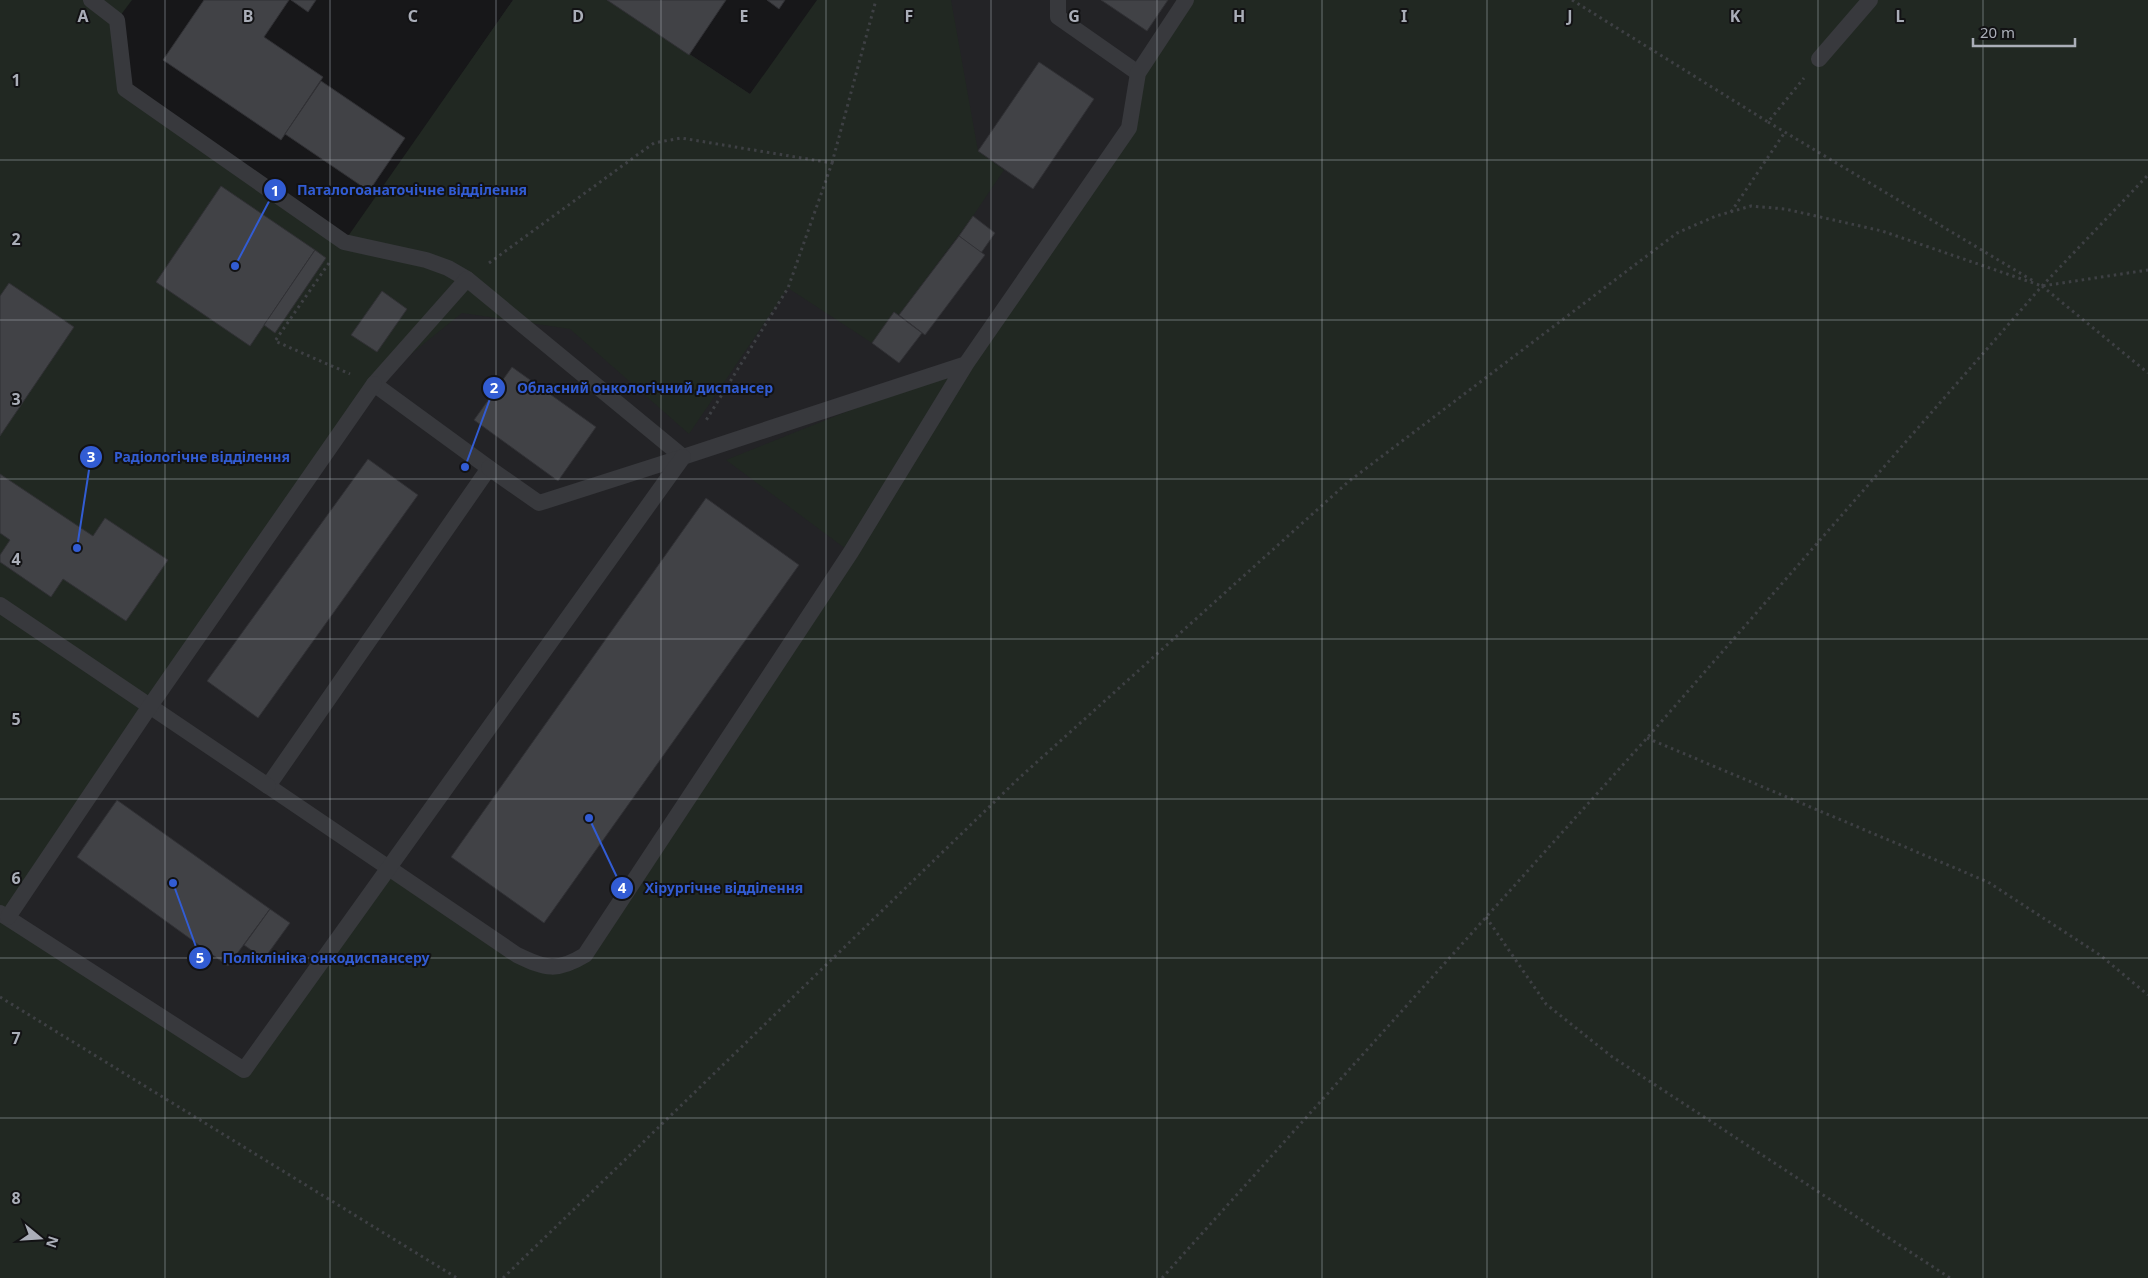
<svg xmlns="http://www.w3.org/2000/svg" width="2148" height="1278" viewBox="0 0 2148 1278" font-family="'Noto Sans',sans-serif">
<rect width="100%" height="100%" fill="#171719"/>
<polygon fill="#232326" points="513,0 608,0 750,94 821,0 1242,0 585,955 244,1070 0,913 0,222 248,383"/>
<polygon fill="#212822" points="0,0 132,0 117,20 125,89 344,242 513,0 607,0 750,94 817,0 951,0 978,151 1004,170 973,216 899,315 894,312 872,343 788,288 689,434 570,329 462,313 374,384 8,917 244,1070 390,868 517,955 569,965 850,552 726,460 966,364 1129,128 1138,73 1186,0 2148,0 2148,1278 0,1278"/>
<g fill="#414246" stroke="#313135">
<polygon points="204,0 289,0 264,37 323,77 281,140 163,60"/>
<polygon points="291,0 316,0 308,12"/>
<polygon points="607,0 726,0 689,55"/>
<polygon points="767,0 785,0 779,9"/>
<polygon points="1101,0 1168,0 1147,31"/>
<polygon points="1039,62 1094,99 1033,189 978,151"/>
<polygon points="321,81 405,138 369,191 285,134"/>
<polygon points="221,186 315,250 250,346 156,282"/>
<polygon points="973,216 995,233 981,253 959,236"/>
<polygon points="959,236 985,255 925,335 899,315"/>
<polygon points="315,250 326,258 275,333 264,325"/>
<polygon points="9,283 74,327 0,436 0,296"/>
<polygon points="382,291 407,309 377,352 351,335"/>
<polygon points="894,312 922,333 899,363 872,343"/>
<polygon points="512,367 596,427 558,481 474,420"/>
<polygon points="368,459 418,495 258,718 207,681"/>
<polygon points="0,474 93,536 105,518 168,560 126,621 63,579 51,597 0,562 0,555 10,540 0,533"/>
<polygon points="706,498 799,565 544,923 451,857"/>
<polygon points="117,800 270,909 228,966 77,857"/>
<polygon points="270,909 290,923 264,959 244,945"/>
</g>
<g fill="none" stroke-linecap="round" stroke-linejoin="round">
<g stroke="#3e4044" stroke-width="3" stroke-dasharray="2.5 4" stroke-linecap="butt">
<polyline points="1572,0 1768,122 1804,78"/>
<polyline points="1768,122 2035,282"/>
<polyline points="832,163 876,0"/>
<polyline points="1731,212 1785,132"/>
<polyline points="329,263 275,341 350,374"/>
<polyline points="489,263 644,150 654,143 681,138 832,163 788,288 705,422"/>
<polyline points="2042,286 2148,373"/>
<polyline points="1647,738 1988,882 2100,955 2148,995"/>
<polyline points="1486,917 1546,1004 1611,1056 1950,1278"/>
<polyline points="0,997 457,1278"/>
<polyline points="503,1278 1018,779 1348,482 1677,233 1716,216 1751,206 1785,209 1882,231 2042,286 2148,270"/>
<polyline points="1162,1278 1647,738 2042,286 2148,175"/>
</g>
<g stroke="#38393d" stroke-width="16">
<polyline points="91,0 117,20 125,89 344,242 426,260 448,268 467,279"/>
<polyline points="1058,0 1058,17 1138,73"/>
<polyline points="1819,59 1870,0"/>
<path d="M966 364 683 457 467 279 374 384 489 468 268 786 517 955C546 969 557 972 585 955L851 552 966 364 1129 128 1138 73 1186 0"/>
<polyline points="489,468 539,503 683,457"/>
<polyline points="0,605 268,786"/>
<polyline points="0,913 244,1070 683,457"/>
<polyline points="8,917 150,706 374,384"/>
</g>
</g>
<path fill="none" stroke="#aaaeb8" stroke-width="1" stroke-opacity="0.55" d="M165 0V1278M330 0V1278M496 0V1278M661 0V1278M826 0V1278M991 0V1278M1157 0V1278M1322 0V1278M1487 0V1278M1652 0V1278M1818 0V1278M1983 0V1278M0 160H2148M0 320H2148M0 479H2148M0 639H2148M0 799H2148M0 958H2148M0 1118H2148"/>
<g font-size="16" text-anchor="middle" font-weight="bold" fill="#aaaeb8" stroke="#121214" stroke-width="4" stroke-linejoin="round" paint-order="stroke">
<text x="83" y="22">A</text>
<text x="248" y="22">B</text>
<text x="413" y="22">C</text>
<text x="578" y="22">D</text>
<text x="744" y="22">E</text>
<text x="909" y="22">F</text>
<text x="1074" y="22">G</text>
<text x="1239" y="22">H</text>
<text x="1404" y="22">I</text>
<text x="1570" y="22">J</text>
<text x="1735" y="22">K</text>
<text x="1900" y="22">L</text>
<text x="16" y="86">1</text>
<text x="16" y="245">2</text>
<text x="16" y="405">3</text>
<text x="16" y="565">4</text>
<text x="16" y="725">5</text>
<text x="16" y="884">6</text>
<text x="16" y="1044">7</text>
<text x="16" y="1204">8</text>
</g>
<path fill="none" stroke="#325cd3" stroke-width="2" d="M235 266L275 190M465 467L494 388M77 548L91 457M589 818L622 888M173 883L200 958"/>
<g fill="#325cd3" stroke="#121214" stroke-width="2">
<circle cx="235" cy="266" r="5"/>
<circle cx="465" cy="467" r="5"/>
<circle cx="77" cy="548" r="5"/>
<circle cx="589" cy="818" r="5"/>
<circle cx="173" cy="883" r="5"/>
<circle cx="275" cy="190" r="12"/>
<circle cx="494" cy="388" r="12"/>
<circle cx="91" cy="457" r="12"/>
<circle cx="622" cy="888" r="12"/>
<circle cx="200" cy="958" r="12"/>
</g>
<g font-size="15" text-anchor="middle" font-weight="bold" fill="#fff">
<text x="275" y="196">1</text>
<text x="494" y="393">2</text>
<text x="91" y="462">3</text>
<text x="622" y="893">4</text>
<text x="200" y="963">5</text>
</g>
<g font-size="14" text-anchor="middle" font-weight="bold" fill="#325cd3" stroke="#121214" stroke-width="4" stroke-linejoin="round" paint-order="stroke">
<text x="412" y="195">Паталогоанаточічне відділення</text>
<text x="645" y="393">Обласний онкологічний диспансер</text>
<text x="202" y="462">Радіологічне відділення</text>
<text x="724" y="893">Хірургічне відділення</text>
<text x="326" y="963">Поліклініка онкодиспансеру</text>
</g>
<g transform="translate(40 1238) rotate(108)" stroke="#121214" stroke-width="4" paint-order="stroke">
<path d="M0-4L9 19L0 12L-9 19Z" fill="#aaaeb8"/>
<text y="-8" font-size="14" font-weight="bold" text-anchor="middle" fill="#aaaeb8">N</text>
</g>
<path d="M1973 38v8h102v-8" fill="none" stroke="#aaaeb8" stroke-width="2.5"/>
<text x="1980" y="38" font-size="15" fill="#aaaeb8" stroke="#121214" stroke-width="4" paint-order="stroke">20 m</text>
</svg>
